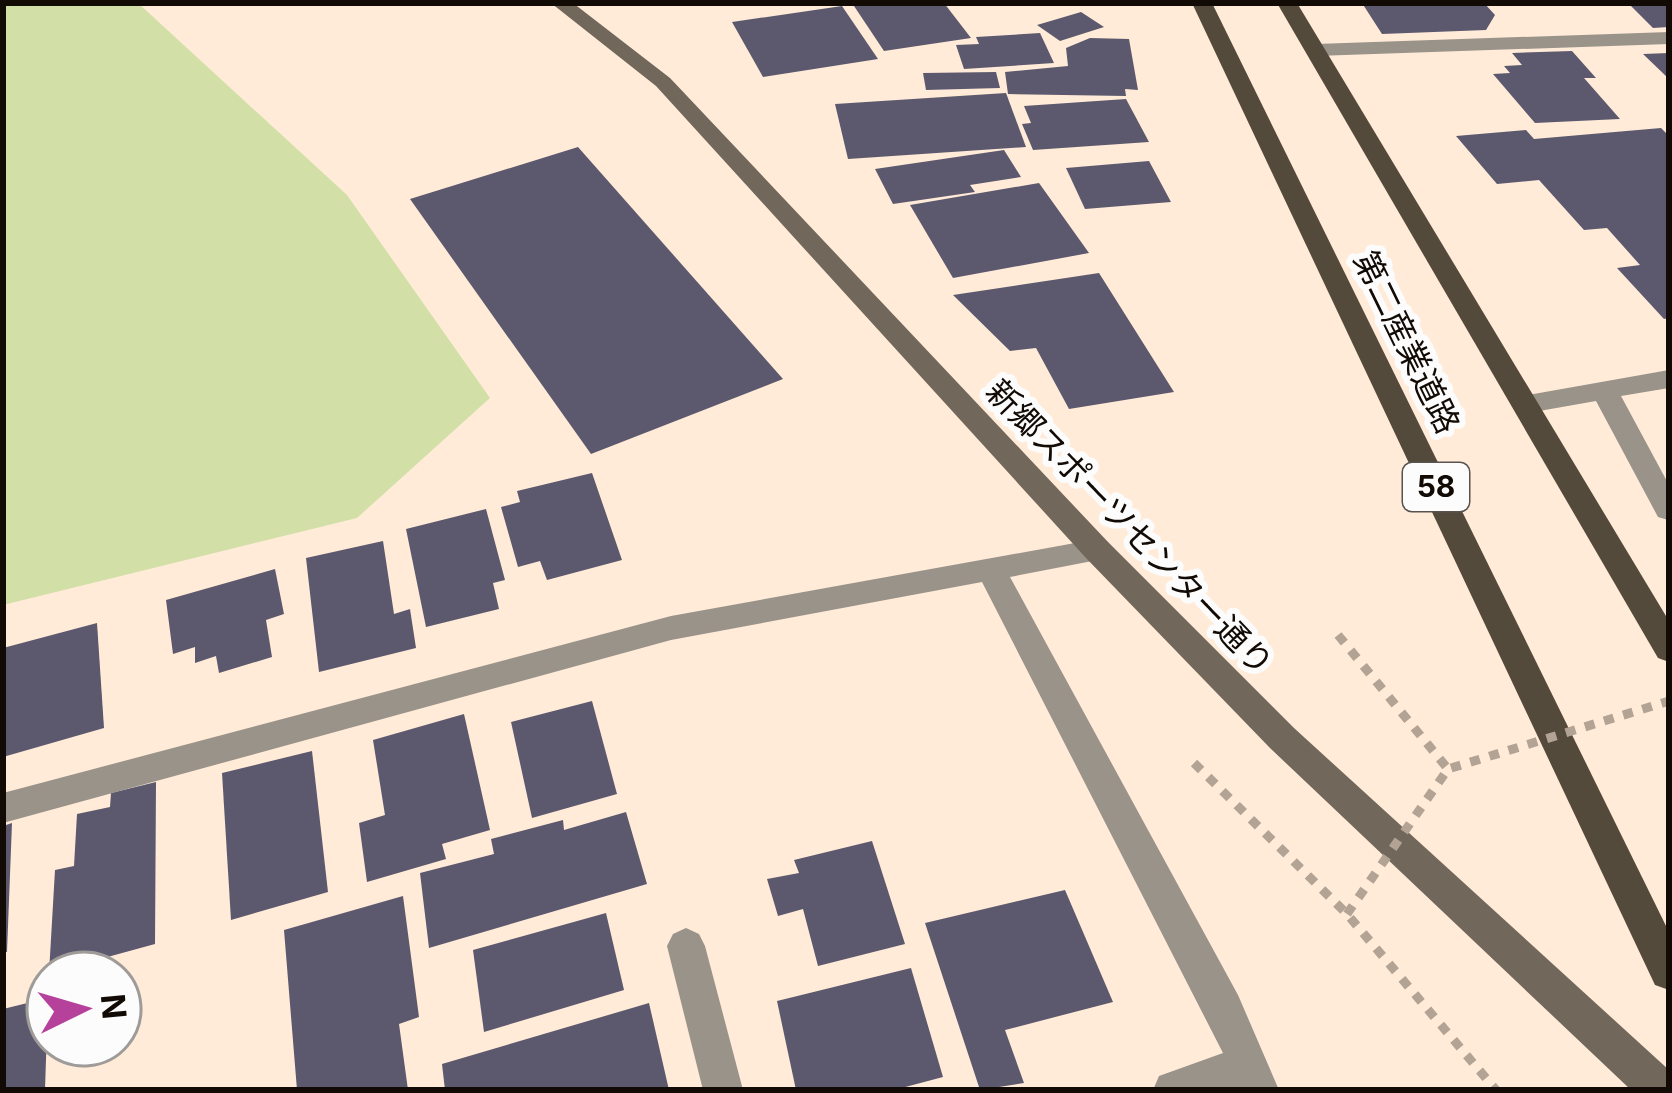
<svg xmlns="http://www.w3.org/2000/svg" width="1672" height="1093" viewBox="0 0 1672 1093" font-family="Inter,'Noto Sans JP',sans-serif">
<rect width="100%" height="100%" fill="#ffebd8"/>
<polygon fill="#d2e0a8" points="16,3 138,3 347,195 490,398 357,518 3,605 3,7"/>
<g fill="#5c596e">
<polygon points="852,3 944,3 971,38 884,51"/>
<polygon points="1362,3 1484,3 1495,15 1486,30 1382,34"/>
<polygon points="1628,3 1669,3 1669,27 1653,28"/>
<polygon points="842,6 878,59 763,77 732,22"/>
<polygon points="1081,12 1104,27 1060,41 1037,25"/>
<polygon points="1040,33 1054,63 964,69 956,45 979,44 976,37"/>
<polygon points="1090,38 1129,39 1138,90 1125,89 1126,96 1008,94 1005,72 1068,66 1066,48"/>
<polygon points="1572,51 1596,78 1584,78 1620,119 1535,123 1493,74 1510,73 1504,66 1522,65 1512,53"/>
<polygon points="1669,53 1669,79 1643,54"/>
<polygon points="996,72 1000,88 926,90 923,73"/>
<polygon points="1006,93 1026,147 848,159 835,104"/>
<polygon points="1126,99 1149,142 1033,150 1022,124 1031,123 1024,106"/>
<polygon points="1661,128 1669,136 1669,318 1664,319 1617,268 1640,265 1607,228 1584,230 1539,180 1497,184 1456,136 1526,130 1534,139"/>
<polygon points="578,147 783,379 591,454 410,199"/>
<polygon points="1004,150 1021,177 970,185 975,192 893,204 875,169"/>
<polygon points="1149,161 1171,202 1085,209 1066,168"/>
<polygon points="1039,183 1089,253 953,278 910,205"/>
<polygon points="1099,273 1174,392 1069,409 1036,348 1010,351 953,295"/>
<polygon points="592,473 622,560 547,580 540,561 518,567 501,507 520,502 517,491"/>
<polygon points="486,509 505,580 493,583 499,609 426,627 406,529"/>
<polygon points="383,541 394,614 410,609 416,648 319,672 306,558"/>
<polygon points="275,569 284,614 266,620 272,657 219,673 216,656 195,663 195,647 173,654 166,600"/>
<polygon points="97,623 104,728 3,757 3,648"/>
<polygon points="592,701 617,794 532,818 511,722"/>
<polygon points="464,714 490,830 442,844 446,859 367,882 359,823 385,815 373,740"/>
<polygon points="312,751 328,892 231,920 222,773"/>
<polygon points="156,782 155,944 49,973 55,870 74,866 77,814 110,807 111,793"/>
<polygon points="626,812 647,884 429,948 420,873 494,854 491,839 563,820 564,830"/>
<polygon points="12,823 7,952 3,952 3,826"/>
<polygon points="872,841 905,944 818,966 803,909 778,916 767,879 799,873 794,860"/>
<polygon points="1065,890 1113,1002 1005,1030 1024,1083 980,1090 925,923"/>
<polygon points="403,896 419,1017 399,1024 408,1090 297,1090 284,930"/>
<polygon points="606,913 624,990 484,1032 473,950"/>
<polygon points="911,968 943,1077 894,1090 796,1090 777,1001"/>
<polygon points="48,998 45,1090 3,1090 3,1009"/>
<polygon points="649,1003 669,1090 445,1090 442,1064"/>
</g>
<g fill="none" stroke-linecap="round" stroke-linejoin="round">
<g stroke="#b3a395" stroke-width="9" stroke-dasharray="10 10" stroke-linecap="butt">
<polyline points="1338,635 1448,769"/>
<polyline points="1194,763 1347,914 1496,1090"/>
</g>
<polygon fill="#9a938a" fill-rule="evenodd" points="686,928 699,934 705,946 743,1090 703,1090 667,946 673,934"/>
<g fill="#9a938a" fill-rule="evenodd">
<polygon points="1669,32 1669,44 1316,56 1306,50 1316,44"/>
<polygon points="1669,370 1669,388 1621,396 1669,485 1668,520 1658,517 1596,401 1528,413 1514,404 1528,395"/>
<polygon points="1097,539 1108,542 1112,550 1108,558 1010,577 1238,995 1279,1090 1153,1090 1159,1076 1223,1053 982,582 671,640 3,823 3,793 671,616"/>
</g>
<polygon fill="#71685b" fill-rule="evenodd" points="551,3 573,3 670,78 1108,542 1294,728 1669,1070 1669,1090 1631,1090 1270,748 1086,558 656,86"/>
<g fill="#544a3b" fill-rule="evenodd">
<polygon points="1192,3 1212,3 1669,932 1669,990 1655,985"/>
<polygon points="1277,3 1297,3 1669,621 1669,662 1658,658"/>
</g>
<polyline stroke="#b3a395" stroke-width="9" stroke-dasharray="10 10" stroke-linecap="butt" points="1347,914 1448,769 1669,701"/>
</g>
<g text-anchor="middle" stroke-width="12" stroke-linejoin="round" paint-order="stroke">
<rect fill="#fcfcfc" stroke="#58534f" stroke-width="3" x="1403" y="463" width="66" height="48" rx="9"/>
<g font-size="30" font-weight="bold" fill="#110a05">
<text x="1436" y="497">58</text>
</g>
<g font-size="33" fill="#110a05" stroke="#fcfcfc">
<text transform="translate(1407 342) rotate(64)" y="12">第二産業道路</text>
<text transform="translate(1130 527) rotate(46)" y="12">新郷スポーツセンター通り</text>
</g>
</g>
<rect width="1672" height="1093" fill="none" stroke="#110a05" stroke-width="12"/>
<g transform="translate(84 1009) rotate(85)"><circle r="57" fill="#fcfcfc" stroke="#9e9b99" stroke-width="3"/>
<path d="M0-9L21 45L0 30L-21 45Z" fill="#b6419a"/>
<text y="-18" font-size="33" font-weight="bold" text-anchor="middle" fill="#110a05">N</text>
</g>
</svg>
